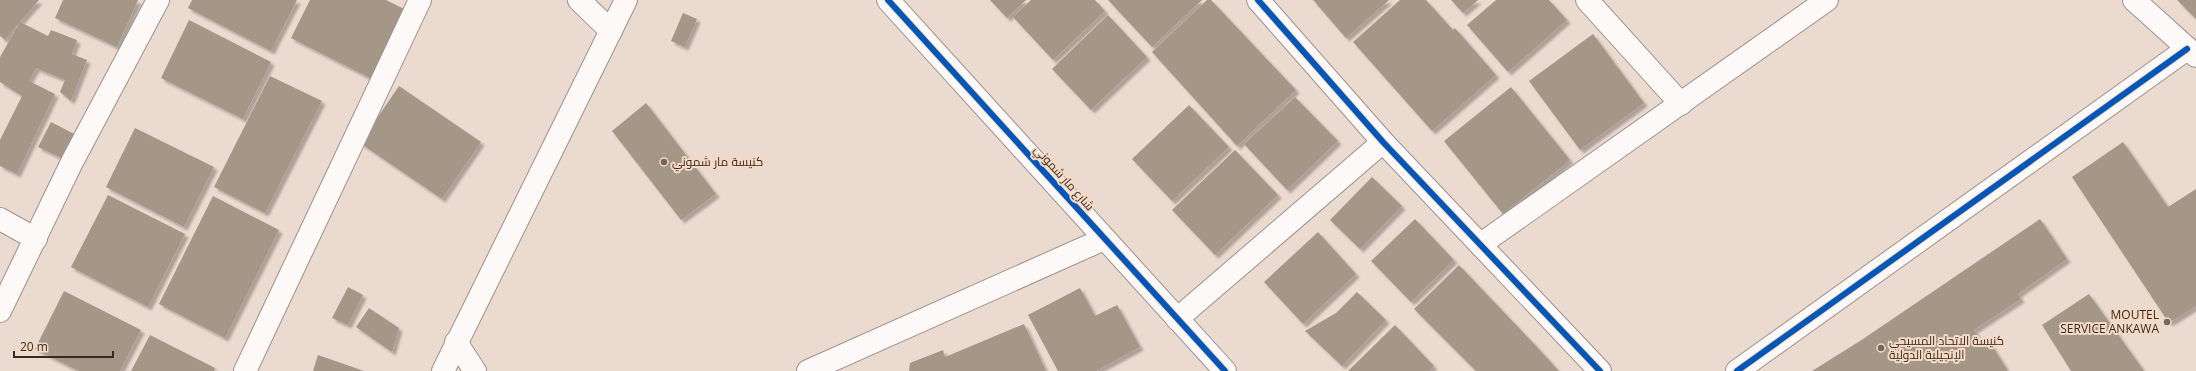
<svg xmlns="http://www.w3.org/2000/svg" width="2196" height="371" viewBox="0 0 2196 371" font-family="'Open Sans',Cairo,sans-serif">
<defs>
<filter id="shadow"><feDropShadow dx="3.5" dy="3.5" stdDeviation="1" flood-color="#0004"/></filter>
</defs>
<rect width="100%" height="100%" fill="#eadacf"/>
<g fill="#a59788" filter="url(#shadow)">
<polygon points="0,0 39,0 20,22 48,36 51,30 77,40 72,54 87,60 71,101 60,92 65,80 36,68 29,81 55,94 17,174 0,166 0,140 22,96 0,82 0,57 20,22 5,40 0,36"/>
<polygon points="63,0 138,0 117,47 55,18"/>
<polygon points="192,0 297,0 271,51 188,8"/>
<polygon points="310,0 386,0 408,11 374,80 291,38"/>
<polygon points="990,0 1026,0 1007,18"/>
<polygon points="1031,0 1095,0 1105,11 1053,60 1013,17"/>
<polygon points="1108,0 1202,0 1152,47"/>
<polygon points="1207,0 1211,0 1296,90 1237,146 1152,52"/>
<polygon points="1313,0 1389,0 1346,38"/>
<polygon points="1400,0 1426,0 1453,30 1455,28 1496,75 1432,131 1353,42"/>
<polygon points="1451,0 1478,0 1463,13"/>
<polygon points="1496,0 1549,0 1567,20 1508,72 1467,25"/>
<polygon points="2177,0 2196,0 2196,19"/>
<polygon points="683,13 697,19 685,47 671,41"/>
<polygon points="1108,15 1147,57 1091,110 1052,69"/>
<polygon points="189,20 271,62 243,119 161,78"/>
<polygon points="1593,34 1644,103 1580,150 1529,81"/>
<polygon points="270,76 322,101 265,213 214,187"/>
<polygon points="399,86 481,142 442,199 360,143"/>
<polygon points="1511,87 1570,160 1503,214 1444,141"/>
<polygon points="1295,97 1338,141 1287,190 1244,144"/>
<polygon points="646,103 716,194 681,220 612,131"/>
<polygon points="1189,105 1229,147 1172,201 1132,159"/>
<polygon points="51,122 78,136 66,160 38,147"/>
<polygon points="135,128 214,167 184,227 106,187"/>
<polygon points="2123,142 2168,207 2196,189 2196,306 2169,323 2072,177"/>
<polygon points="1235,150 1278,195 1215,255 1172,210"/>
<polygon points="1372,177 1402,206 1360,249 1330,220"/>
<polygon points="108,195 185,234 148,307 71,267"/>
<polygon points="213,196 279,230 225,338 159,304"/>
<polygon points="1415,219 1454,260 1411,302 1371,261"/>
<polygon points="2040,219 2067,259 2018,294 2021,299 1974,330 1981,341 1987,338 2008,371 1812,371 1863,339"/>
<polygon points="1318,232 1356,274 1303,324 1264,282"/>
<polygon points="1459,265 1538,348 1559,371 1476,371 1414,309"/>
<polygon points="348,287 363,295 348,325 332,318"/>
<polygon points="1080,288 1095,316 1117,305 1140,347 1096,371 1058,371 1028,315"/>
<polygon points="64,291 141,330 120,371 79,371 35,349"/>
<polygon points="1357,292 1386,320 1342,366 1305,331 1336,313"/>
<polygon points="2089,294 2144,371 2071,371 2042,325"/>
<polygon points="369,308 399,328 392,352 356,327"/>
<polygon points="1024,324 1046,371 909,371 910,363 943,350 945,357"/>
<polygon points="1395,325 1434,366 1429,371 1348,371"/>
<polygon points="150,335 215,368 214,371 131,371"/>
<polygon points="318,355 364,371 313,371"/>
</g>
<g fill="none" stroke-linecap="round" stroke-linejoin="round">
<g stroke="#9e928a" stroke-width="24">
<g id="minor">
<polyline points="579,0 611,31"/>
<polyline points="888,0 1225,371"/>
<polyline points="1258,0 1383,142 1600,371"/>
<polyline points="1587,0 1681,104"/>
<polyline points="2134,0 2196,56"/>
<polyline points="0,219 36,239"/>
<polyline points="1481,244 1827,0"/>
<polyline points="0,311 72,162 158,0"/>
<polyline points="1177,319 1383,142"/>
<polyline points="456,342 475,371"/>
<polyline points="245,371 420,0"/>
<polyline points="443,371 626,0"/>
<polyline points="808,371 1104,239"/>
<polyline points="1737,371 2187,49"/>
</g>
</g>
<use href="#minor" stroke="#fcf9f8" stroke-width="22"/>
<g stroke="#f5d9c4" stroke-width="8">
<g id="cycleway">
<polyline points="888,0 1225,371"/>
<polyline points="1258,0 1383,142 1600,371"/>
<polyline points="1737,371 2187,49"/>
</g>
</g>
<use href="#cycleway" stroke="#0057b8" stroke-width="6"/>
</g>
<g fill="#74685e" stroke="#f5d9c4" stroke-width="1.5">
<circle cx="664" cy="162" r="4"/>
<circle cx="2167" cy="322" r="4"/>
<circle cx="1881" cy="348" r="4"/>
</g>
<g text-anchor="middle" stroke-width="4" stroke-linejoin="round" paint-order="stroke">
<g font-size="12" fill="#342a21" stroke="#f5d9c4" text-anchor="start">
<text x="672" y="166">كنيسة مار شموني</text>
<text x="2159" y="319" text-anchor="end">MOUTEL<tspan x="2159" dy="14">SERVICE ANKAWA</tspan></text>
<text x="1889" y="345">كنيسة الاتحاد المسيحي<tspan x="1889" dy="14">الإنجيلية الدولية</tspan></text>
</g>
<g font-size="12" fill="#342a21" stroke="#f5d9c4">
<text transform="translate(1064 178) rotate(48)" y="4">شارع مار شموني</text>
</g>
</g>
<path d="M14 351v6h99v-6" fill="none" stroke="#342a21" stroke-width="2"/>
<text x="20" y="351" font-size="12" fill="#342a21" stroke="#f5d9c4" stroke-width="3" paint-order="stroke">20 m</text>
</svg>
